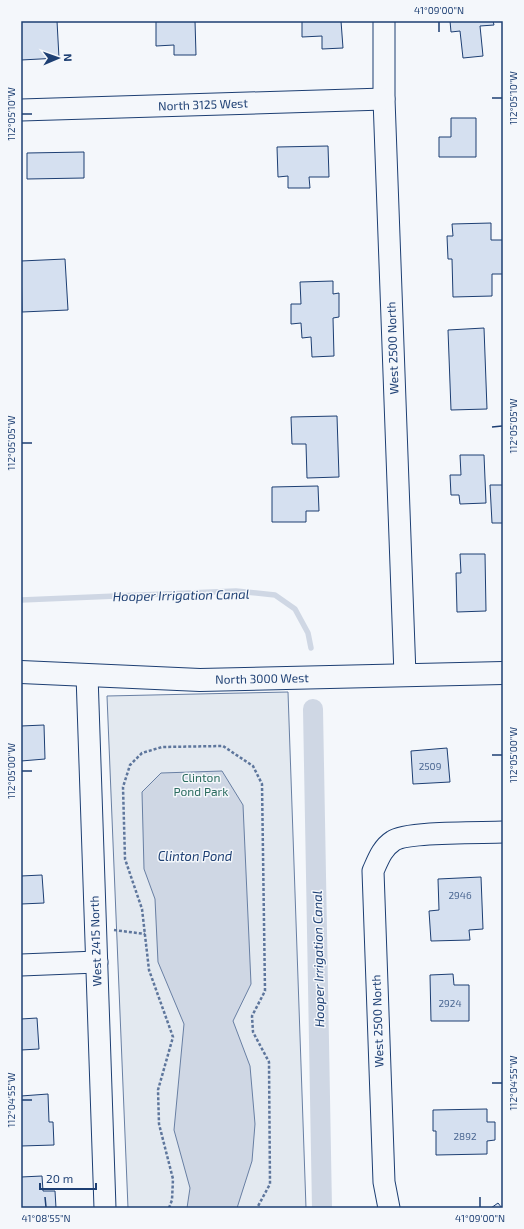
<svg xmlns="http://www.w3.org/2000/svg" width="524" height="1229" viewBox="0 0 524 1229" font-family="'Exo 2',sans-serif">
<rect width="100%" height="100%" fill="#f4f7fb"/>
<polygon fill="#e3e9f0" stroke="#687fa3" points="288,692 306,1208 128,1208 107,696"/>
<polygon fill="#cfd7e4" stroke="#687fa3" points="222,771 243,805 251,984 233,1021 250,1066 255,1124 252,1161 237,1208 187,1208 190,1188 174,1130 184,1024 158,962 155,899 144,869 142,792 161,773"/>
<g fill="none" stroke-linecap="round" stroke-linejoin="round">
<polyline stroke="#cfd7e4" stroke-width="5.5" points="21,600 236,591 275,595 295,609 308,633 311,648"/>
<polyline stroke="#cfd7e4" stroke-width="20" points="313,709 322,1208"/>
</g>
<g fill="#d5e0f0" stroke="#1d3f73">
<polygon points="21,21 57,21 59,58 21,60"/>
<polygon points="156,21 195,21 196,55 174,55 174,45 156,46"/>
<polygon points="302,21 341,21 343,48 322,49 322,36 302,37"/>
<polygon points="450,21 493,21 494,25 480,26 483,56 463,58 460,31 451,32"/>
<polygon points="451,118 476,118 476,157 439,157 439,137 451,137"/>
<polygon points="328,146 329,177 309,177 310,188 288,188 288,176 278,177 277,147"/>
<polygon points="84,152 84,178 27,179 27,153"/>
<polygon points="491,223 491,240 503,240 503,274 492,274 492,296 453,297 452,259 448,259 447,236 453,236 452,224"/>
<polygon points="65,259 68,310 22,312 21,261"/>
<polygon points="333,281 333,294 339,293 339,317 333,318 334,356 312,357 311,337 302,338 301,323 291,324 291,304 301,304 300,282"/>
<polygon points="484,328 487,409 451,410 448,330"/>
<polygon points="337,416 339,477 307,478 306,444 292,444 291,417"/>
<polygon points="460,455 484,455 486,503 460,504 459,495 451,495 450,475 461,475"/>
<polygon points="490,485 503,485 503,523 492,523"/>
<polygon points="318,486 319,511 306,511 306,522 272,522 272,487"/>
<polygon points="460,554 485,554 486,611 457,612 456,573 461,573"/>
<polygon points="44,725 45,759 21,761 21,726"/>
<polygon points="447,748 450,782 413,784 411,751"/>
<polygon points="42,875 44,903 21,904 21,876"/>
<polygon points="481,877 483,929 469,930 470,940 431,941 429,911 439,910 438,879"/>
<polygon points="453,974 454,985 469,985 469,1021 431,1021 430,975"/>
<polygon points="37,1018 39,1049 21,1050 21,1019"/>
<polygon points="48,1094 49,1122 53,1122 54,1145 21,1146 21,1096"/>
<polygon points="487,1109 487,1122 495,1122 495,1140 487,1141 487,1154 436,1155 436,1131 433,1131 433,1110"/>
<polygon points="42,1176 43,1191 55,1191 56,1208 21,1208 21,1177"/>
<polygon points="498,1203 502,1208 491,1208"/>
</g>
<g fill="none" stroke-linecap="round" stroke-linejoin="round">
<g stroke="#1d3f73" stroke-width="23">
<g id="minor">
<polyline points="384,21 384,99 405,675"/>
<polyline points="21,110 384,99"/>
<polyline points="87,675 105,1208"/>
<polyline points="21,965 97,962"/>
<path d="M389 1208 384 1182 373 871C378 860 382 848 393 841 406 831 483 833 503 832"/>
</g>
</g>
<g stroke="#1d3f73" stroke-width="24">
<polyline id="major" points="21,672 200,680 503,673"/>
</g>
<g stroke="#5e769c" stroke-width="2.5" stroke-dasharray="3 2" stroke-linecap="butt">
<polyline points="114,930 145,934"/>
<polyline points="169,1208 172,1200 173,1179 159,1124 158,1090 173,1037 149,970 142,909 125,859 123,787 130,765 142,753 162,747 223,746 253,766 262,784 265,991 252,1016 253,1032 269,1062 270,1184 257,1208"/>
</g>
<use href="#minor" stroke="#f4f7fb" stroke-width="21"/>
<use href="#major" stroke="#f4f7fb" stroke-width="22"/>
</g>
<path fill="none" stroke="#1d3f73" stroke-width="1.5" d="M439 22V32M492 98H502M22 114H32M492 427 502 426M22 443H32M492 755H502M22 771H32M492 1083H502M22 1100H32M45 1197 46 1207M480 1197V1207"/>
<g text-anchor="middle" stroke-width="3" stroke-linejoin="round" paint-order="stroke">
<g font-size="10" fill="#4b6792">
<text x="430" y="770">2509</text>
<text x="460" y="899">2946</text>
<text x="450" y="1007">2924</text>
<text x="465" y="1140">2892</text>
</g>
<g font-size="12" fill="#1d3f73" stroke="#f4f7fb">
<text transform="translate(203 105) rotate(-2)" y="4">North 3125 West</text>
<text transform="translate(393 348) rotate(-92)" y="4">West 2500 North</text>
<text transform="translate(262 679) rotate(-1)" y="4">North 3000 West</text>
<text transform="translate(96 941) rotate(-92)" y="4">West 2415 North</text>
<text transform="translate(378 1021) rotate(-92)" y="4">West 2500 North</text>
</g>
<g font-size="12" fill="#2c6c60" stroke="#f4f7fb">
<text x="201" y="782">Clinton<tspan x="201" dy="14">Pond Park</tspan></text>
</g>
<g font-size="13" font-style="italic" fill="#1d3f73" stroke="#f4f7fb">
<text transform="translate(181 595) rotate(-1)" y="5">Hooper Irrigation Canal</text>
<text x="195" y="861">Clinton Pond</text>
<text transform="translate(318 959) rotate(-91)" y="5">Hooper Irrigation Canal</text>
</g>
</g>
<rect width="524" height="1229" fill="none" stroke="#f4f7fb" stroke-width="44"/>
<g transform="translate(58 58) rotate(88)" stroke="#f4f7fb" stroke-width="3" paint-order="stroke">
<path d="M0-3L7 15L0 10L-7 15Z" fill="#1d3f73"/>
<text y="-6" font-size="11" font-weight="bold" text-anchor="middle" fill="#1d3f73">N</text>
</g>
<path d="M40 1183v6h56v-6" fill="none" stroke="#1d3f73" stroke-width="2"/>
<text x="46" y="1183" font-size="12" fill="#1d3f73" stroke="#f4f7fb" stroke-width="3" paint-order="stroke">20 m</text>
<rect x="22" y="22" width="480" height="1185" fill="none" stroke="#1d3f73" stroke-width="1.5"/>
<g font-size="10" text-anchor="middle" fill="#1d3f73">
<text x="439" y="14">41°09'00"N</text>
<text transform="translate(513 98) rotate(-90)" y="4">112°05'10"W</text>
<text transform="translate(11 114) rotate(-90)" y="4">112°05'10"W</text>
<text transform="translate(513 426) rotate(-90)" y="4">112°05'05"W</text>
<text transform="translate(11 443) rotate(-90)" y="4">112°05'05"W</text>
<text transform="translate(513 755) rotate(-90)" y="4">112°05'00"W</text>
<text transform="translate(11 771) rotate(-90)" y="4">112°05'00"W</text>
<text transform="translate(513 1083) rotate(-90)" y="4">112°04'55"W</text>
<text transform="translate(11 1100) rotate(-90)" y="4">112°04'55"W</text>
<text x="46" y="1222">41°08'55"N</text>
<text x="480" y="1222">41°09'00"N</text>
</g>
</svg>
